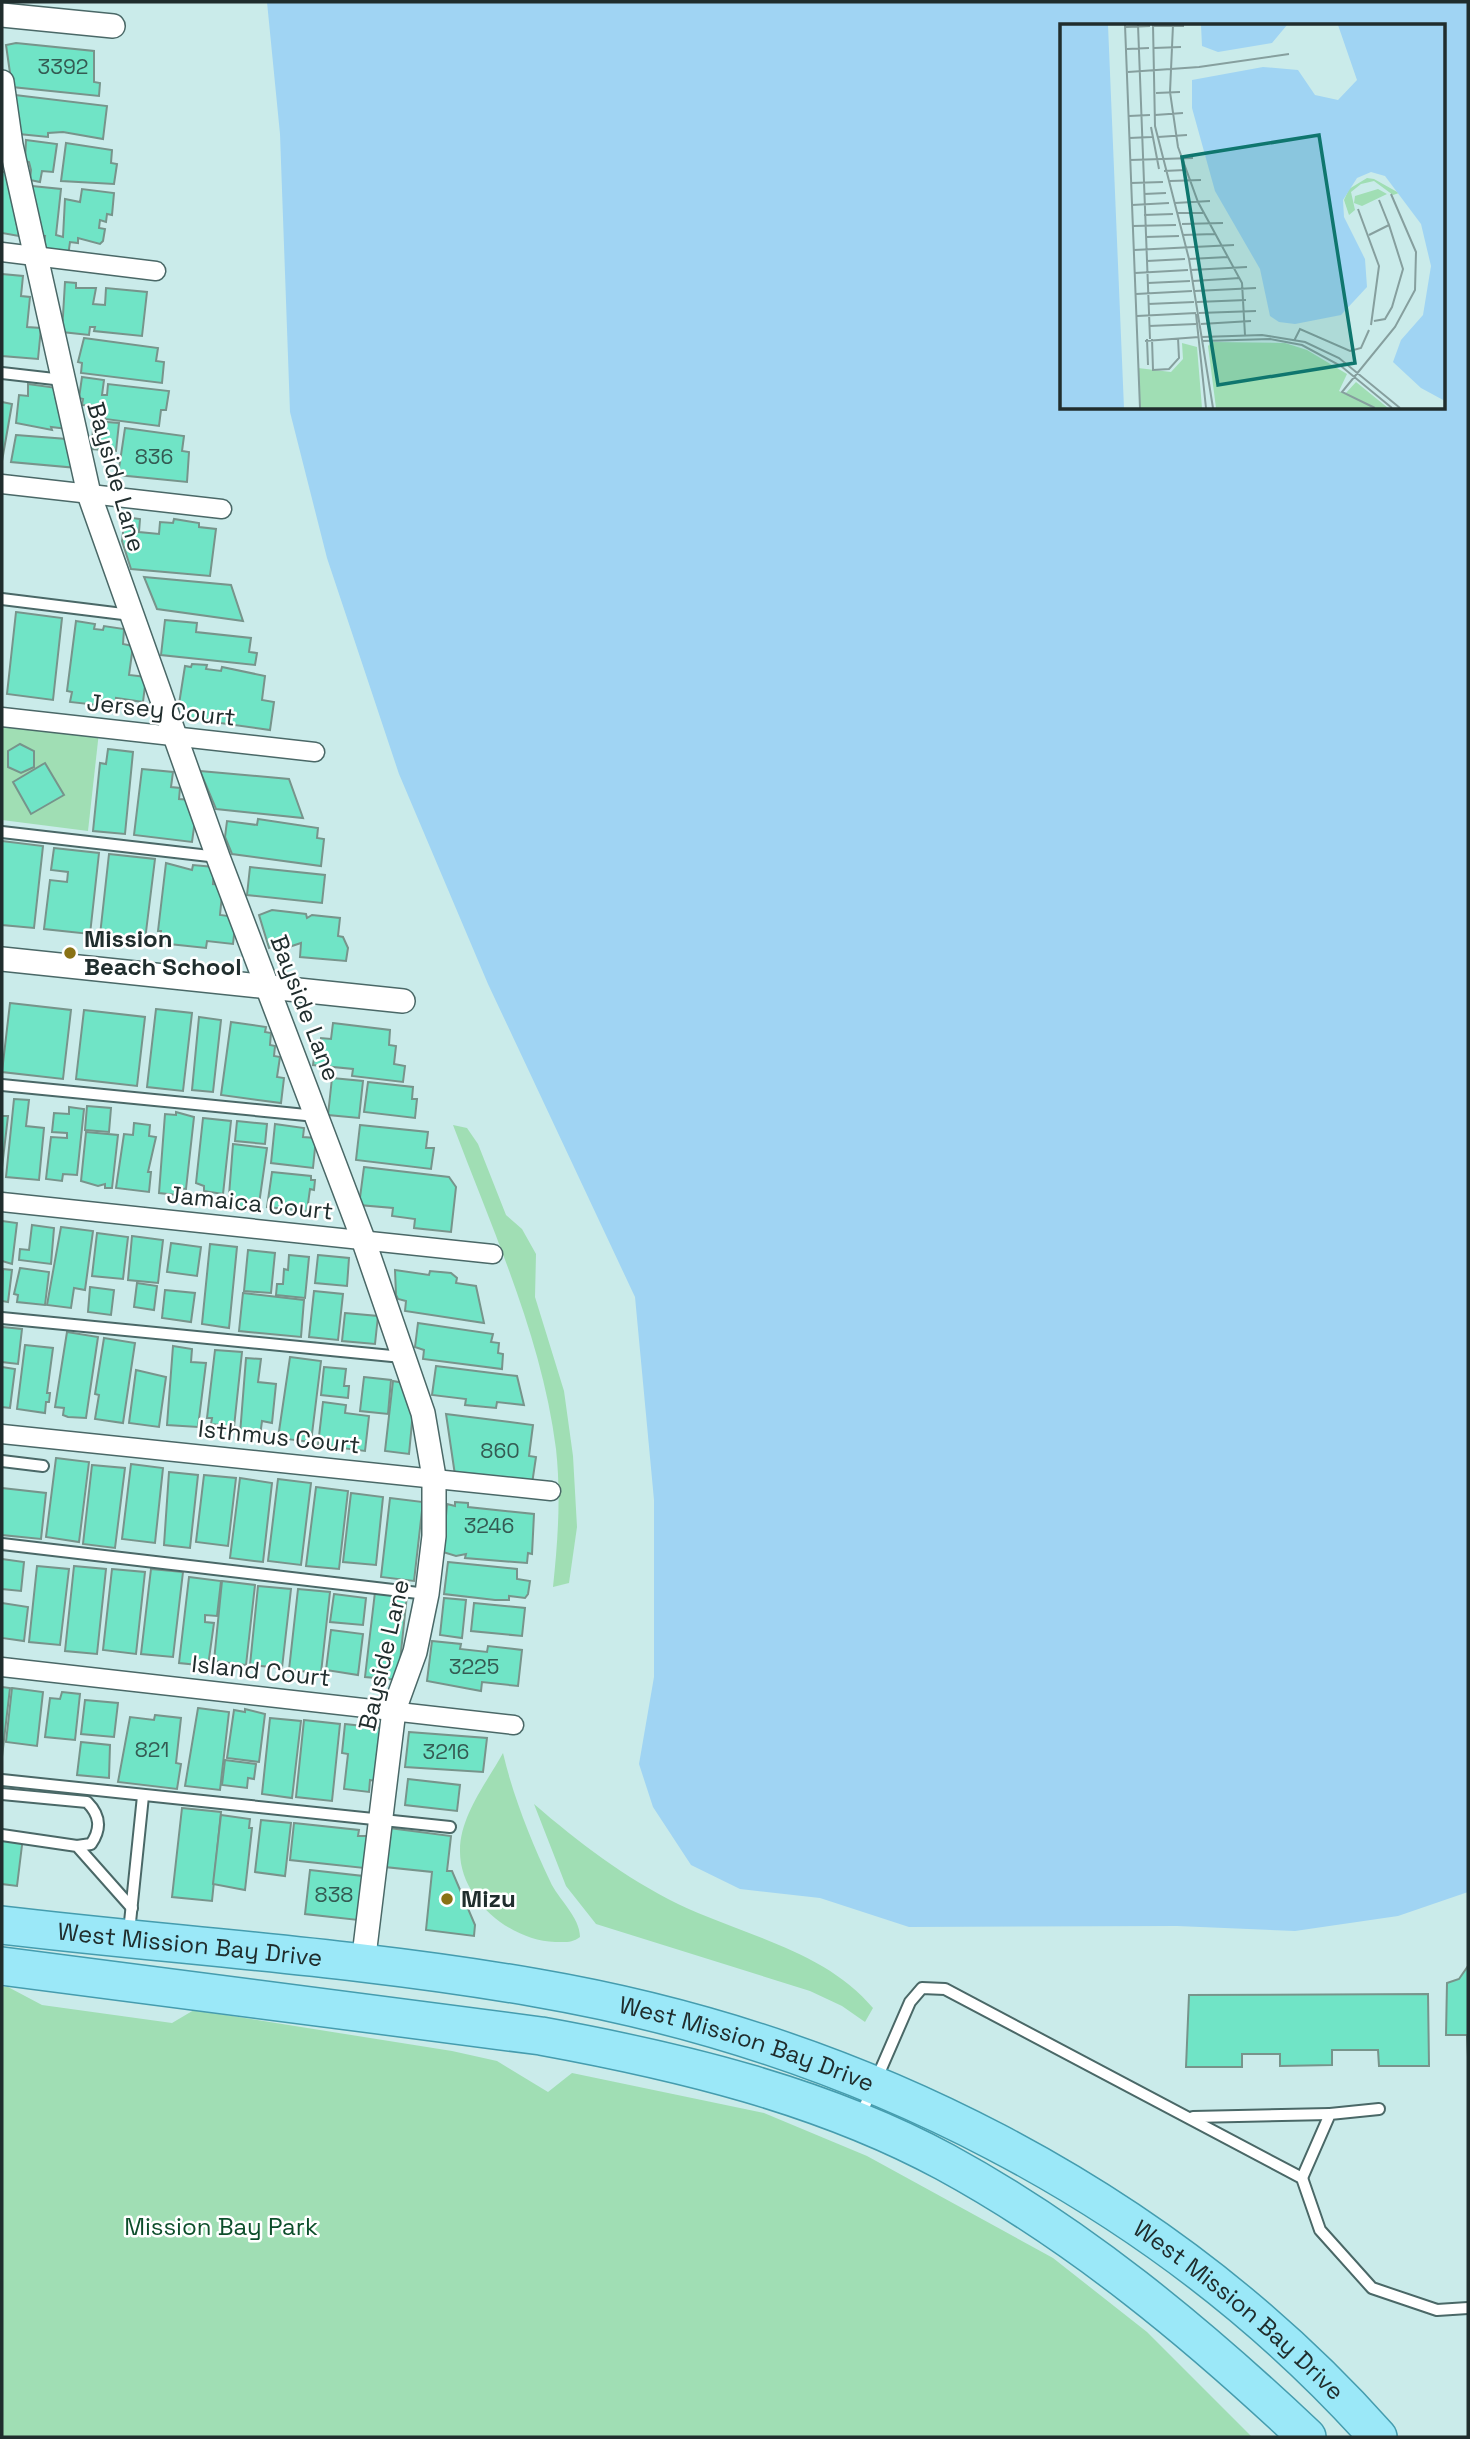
<svg xmlns="http://www.w3.org/2000/svg" width="1470" height="2439" viewBox="0 0 1470 2439" font-family="'Space Grotesk',sans-serif">
<rect width="100%" height="100%" fill="#caebea"/>
<g fill="#a0deb4">
<polygon points="2,722 99,732 88,831 2,820"/>
<path d="M453 1125 467 1128 478 1144 506 1215 522 1229 536 1254 535 1297 564 1391 573 1456 577 1527 569 1583 553 1587C558 1540 561 1495 556 1449 542 1337 492 1229 453 1125Z"/>
<path d="M503 1753C513 1796 531 1841 550 1881 558 1899 580 1917 580 1937 572 1943 566 1942 555 1942 510 1941 459 1898 460 1850 460 1816 487 1782 503 1753Z"/>
<path d="M534 1804C578 1842 625 1878 678 1904 743 1935 826 1951 873 2008L865 2022 842 2006 810 1991 596 1924 566 1886Z"/>
<polygon points="2,1987 8,1987 42,2005 172,2023 194,2010 452,2051 497,2061 548,2092 572,2073 764,2113 867,2156 1053,2258 1147,2332 1252,2437 2,2437"/>
</g>
<path fill="#a0d4f3" fill-rule="evenodd" d="M267 2H1468V1892L1398 1916 1295 1931 1177 1926 909 1927 820 1898 740 1889 691 1865 653 1807 639 1764 654 1677V1500L635 1297 488 984 399 774 327 558 290 412 280 134ZM1062 26H1444V408H1062Z"/>
<g fill="#70e4c6" stroke="#77948b" stroke-width="2">
<polygon points="16,43 94,51 94,82 100,83 99,96 12,87 6,45"/>
<polygon points="15,95 107,106 103,139 63,132 48,133 48,137 19,134"/>
<polygon points="26,140 57,144 53,172 42,171 40,182 30,180 31,170 29,162 25,161"/>
<polygon points="66,143 112,150 111,163 117,164 114,184 61,181"/>
<polygon points="2,172 7,172 19,236 2,233"/>
<polygon points="32,186 61,189 56,235 63,237 65,199 80,202 82,189 114,193 112,215 107,214 106,222 100,220 99,228 105,229 103,241 100,244 78,238 78,243 70,242 68,256 43,253 45,236 40,236"/>
<polygon points="2,274 23,276 21,296 30,297 27,327 41,328 38,359 2,356"/>
<polygon points="65,282 76,283 76,288 96,288 93,304 105,305 106,288 147,292 142,336 94,331 95,327 90,327 89,335 62,332"/>
<polygon points="84,338 158,348 156,361 164,362 162,383 81,373 82,363 78,362"/>
<polygon points="82,377 104,380 102,395 107,395 108,384 169,391 166,410 161,410 159,426 105,419 106,406 82,405 83,399 79,398"/>
<polygon points="28,384 57,388 55,397 68,429 51,427 52,430 16,423 19,395 28,396"/>
<polygon points="2,402 12,404 2,461"/>
<polygon points="94,421 119,423 116,451 91,449"/>
<polygon points="125,428 184,436 182,451 189,452 187,482 118,475"/>
<polygon points="16,435 67,439 78,468 11,462"/>
<polygon points="125,517 140,519 139,532 159,534 160,522 173,523 174,519 199,523 199,527 216,529 210,576 131,569 122,541"/>
<polygon points="144,577 231,585 243,621 157,609"/>
<polygon points="16,612 62,618 53,700 7,694"/>
<polygon points="165,620 197,623 196,632 251,638 249,652 257,653 255,665 161,655"/>
<polygon points="76,621 95,624 94,629 103,630 104,626 124,629 123,644 133,646 129,675 146,677 143,702 116,698 115,707 70,702 72,692 67,691"/>
<polygon points="192,664 207,665 206,669 221,671 222,667 265,676 262,700 274,702 270,730 184,718 185,705 179,704 185,666 191,667"/>
<polygon points="20,744 34,751 34,767 21,773 8,767 8,751"/>
<polygon points="108,749 133,752 125,834 93,831 100,763 106,764"/>
<polygon points="45,763 64,795 31,814 13,782"/>
<polygon points="142,769 173,772 171,787 180,788 179,799 192,800 196,813 192,842 134,835"/>
<polygon points="200,771 289,779 303,818 216,809"/>
<polygon points="258,819 318,828 317,838 324,839 321,866 232,854 225,837 227,821 257,825"/>
<polygon points="2,841 43,846 34,928 2,925"/>
<polygon points="54,848 99,853 90,934 44,929 50,880 67,882 68,872 51,870"/>
<polygon points="109,854 155,859 145,940 100,935"/>
<polygon points="166,863 192,870 193,865 214,867 213,884 223,885 220,915 236,917 233,944 207,941 206,948 160,943 161,931 158,931"/>
<polygon points="250,867 325,875 322,903 247,895"/>
<polygon points="272,910 306,914 307,918 312,915 340,918 338,936 343,937 348,948 346,961 300,957 301,943 289,947 286,942 269,948 259,915"/>
<polygon points="10,1003 71,1010 63,1079 2,1072"/>
<polygon points="156,1009 192,1013 183,1091 147,1087"/>
<polygon points="84,1010 145,1017 137,1086 76,1079"/>
<polygon points="199,1017 221,1020 213,1092 192,1090"/>
<polygon points="231,1022 266,1027 265,1032 271,1033 270,1045 275,1046 274,1056 280,1057 277,1077 284,1078 281,1103 221,1095"/>
<polygon points="333,1023 390,1030 389,1045 396,1046 394,1064 405,1066 403,1082 352,1076 353,1069 313,1065 315,1050 320,1050 321,1038 331,1039"/>
<polygon points="332,1078 363,1081 359,1118 328,1115"/>
<polygon points="368,1082 413,1087 412,1099 417,1099 415,1118 364,1112"/>
<polygon points="14,1099 29,1100 26,1126 44,1128 39,1180 6,1177"/>
<polygon points="87,1106 111,1108 109,1132 85,1130"/>
<polygon points="69,1107 84,1109 77,1175 63,1174 62,1181 46,1179 51,1137 67,1138 67,1133 52,1132 54,1113 69,1114"/>
<polygon points="176,1112 194,1117 186,1189 178,1188 177,1195 159,1193 165,1114 176,1115"/>
<polygon points="2,1116 8,1116 2,1168"/>
<polygon points="203,1118 231,1121 223,1194 204,1191 204,1186 196,1183"/>
<polygon points="237,1121 267,1124 265,1144 235,1141"/>
<polygon points="134,1123 150,1125 149,1136 156,1137 148,1172 151,1172 149,1192 116,1188 124,1134 133,1135"/>
<polygon points="275,1124 304,1128 303,1137 316,1138 313,1168 271,1163"/>
<polygon points="360,1125 428,1132 426,1148 434,1148 431,1169 356,1160"/>
<polygon points="86,1132 118,1135 112,1188 105,1188 105,1184 98,1186 81,1181"/>
<polygon points="233,1144 267,1148 258,1211 228,1208"/>
<polygon points="364,1167 449,1177 456,1187 451,1232 414,1228 415,1219 392,1216 393,1208 359,1205"/>
<polygon points="272,1172 311,1176 311,1180 315,1180 314,1190 310,1189 307,1211 267,1207"/>
<polygon points="2,1221 17,1223 12,1264 2,1261"/>
<polygon points="32,1225 54,1228 51,1264 19,1260 20,1249 29,1250"/>
<polygon points="61,1227 93,1231 85,1290 74,1288 71,1308 47,1305"/>
<polygon points="97,1233 128,1237 123,1279 92,1276"/>
<polygon points="132,1236 163,1240 158,1283 128,1280"/>
<polygon points="171,1243 201,1247 197,1276 167,1272"/>
<polygon points="210,1244 237,1247 229,1328 202,1324"/>
<polygon points="248,1250 275,1253 271,1293 244,1291"/>
<polygon points="289,1255 309,1257 305,1298 276,1295 277,1284 283,1284 284,1269 288,1270"/>
<polygon points="318,1255 349,1258 347,1286 315,1283"/>
<polygon points="20,1268 49,1272 45,1305 17,1302 18,1295 14,1294"/>
<polygon points="3,1269 12,1270 8,1302 2,1301"/>
<polygon points="395,1270 429,1275 430,1271 451,1273 457,1278 456,1283 476,1286 484,1323 405,1311 406,1301 398,1299 396,1295"/>
<polygon points="137,1283 157,1286 154,1310 134,1307"/>
<polygon points="90,1287 114,1290 111,1315 88,1312"/>
<polygon points="165,1290 195,1293 191,1322 162,1318"/>
<polygon points="314,1291 343,1294 338,1340 309,1337"/>
<polygon points="243,1293 304,1300 301,1337 239,1331"/>
<polygon points="345,1313 378,1316 375,1344 342,1341"/>
<polygon points="418,1323 493,1334 491,1342 499,1343 498,1353 503,1354 502,1369 423,1359 424,1350 415,1347"/>
<polygon points="2,1327 22,1329 18,1364 2,1362"/>
<polygon points="67,1332 98,1337 86,1418 68,1417 63,1415 64,1408 55,1407"/>
<polygon points="104,1338 135,1343 123,1423 95,1419 99,1395 95,1394"/>
<polygon points="25,1345 53,1348 47,1393 50,1393 49,1402 46,1402 45,1413 17,1409"/>
<polygon points="173,1346 192,1349 191,1362 206,1363 198,1427 167,1425"/>
<polygon points="215,1350 242,1352 234,1427 211,1424 212,1418 207,1418"/>
<polygon points="290,1357 321,1361 311,1442 278,1438"/>
<polygon points="246,1358 261,1359 258,1382 276,1384 272,1423 262,1421 260,1436 240,1434"/>
<polygon points="436,1366 517,1376 524,1405 497,1402 496,1408 465,1405 466,1399 432,1395"/>
<polygon points="2,1367 15,1369 10,1408 2,1407"/>
<polygon points="324,1367 346,1369 344,1386 349,1386 348,1398 321,1395"/>
<polygon points="136,1370 166,1377 159,1427 129,1423"/>
<polygon points="364,1377 391,1380 388,1414 360,1411"/>
<polygon points="393,1381 404,1383 413,1412 409,1454 385,1451"/>
<polygon points="323,1402 346,1405 345,1413 369,1416 365,1451 318,1445"/>
<polygon points="446,1414 533,1425 529,1456 536,1457 532,1484 455,1475"/>
<polygon points="56,1458 89,1462 79,1542 46,1537"/>
<polygon points="131,1464 163,1468 155,1543 122,1539"/>
<polygon points="92,1465 125,1468 115,1548 83,1544"/>
<polygon points="169,1472 198,1475 190,1548 164,1545"/>
<polygon points="204,1475 236,1478 228,1546 196,1542"/>
<polygon points="240,1478 272,1483 263,1562 230,1558"/>
<polygon points="278,1479 311,1483 301,1565 268,1561"/>
<polygon points="316,1487 348,1491 339,1569 306,1566"/>
<polygon points="2,1488 46,1493 41,1539 2,1535"/>
<polygon points="351,1493 383,1497 376,1565 343,1562"/>
<polygon points="390,1498 423,1502 414,1581 381,1577"/>
<polygon points="455,1502 468,1503 468,1507 534,1514 532,1554 528,1553 527,1563 465,1558 466,1554 456,1556 443,1552 447,1504 455,1506"/>
<polygon points="2,1559 24,1562 21,1591 2,1589"/>
<polygon points="448,1562 517,1569 517,1579 530,1581 528,1594 525,1598 509,1596 509,1600 495,1600 444,1594"/>
<polygon points="37,1566 69,1569 60,1645 29,1642"/>
<polygon points="74,1566 106,1569 97,1654 65,1651"/>
<polygon points="112,1569 145,1572 136,1654 103,1650"/>
<polygon points="151,1569 183,1572 173,1657 141,1654"/>
<polygon points="189,1577 221,1581 217,1616 205,1615 205,1622 214,1623 208,1666 179,1663"/>
<polygon points="222,1581 255,1585 246,1665 214,1661"/>
<polygon points="258,1586 291,1589 282,1668 250,1665"/>
<polygon points="298,1589 330,1592 321,1673 289,1670"/>
<polygon points="375,1592 407,1595 398,1680 365,1677"/>
<polygon points="334,1594 366,1598 363,1625 330,1622"/>
<polygon points="444,1598 466,1600 462,1638 440,1635"/>
<polygon points="2,1603 28,1607 24,1641 2,1638"/>
<polygon points="474,1603 525,1608 522,1636 471,1631"/>
<polygon points="331,1630 363,1634 358,1675 326,1670"/>
<polygon points="432,1641 461,1644 460,1649 487,1652 488,1646 522,1650 518,1686 482,1682 481,1691 427,1681"/>
<polygon points="2,1687 10,1688 2,1757"/>
<polygon points="12,1688 43,1692 37,1746 6,1742"/>
<polygon points="62,1692 80,1694 75,1740 45,1737 50,1698 60,1699"/>
<polygon points="85,1700 118,1703 114,1737 81,1734"/>
<polygon points="198,1708 229,1712 220,1790 185,1786"/>
<polygon points="245,1709 265,1714 259,1762 227,1758 234,1710 245,1712"/>
<polygon points="155,1715 181,1718 176,1763 181,1764 177,1789 118,1782 130,1717 154,1720"/>
<polygon points="270,1718 301,1721 292,1798 262,1794"/>
<polygon points="304,1720 340,1724 332,1801 296,1797"/>
<polygon points="345,1724 381,1728 375,1781 370,1780 369,1792 344,1789 348,1754 342,1753"/>
<polygon points="409,1732 487,1738 483,1772 405,1767"/>
<polygon points="81,1742 110,1745 109,1778 77,1775"/>
<polygon points="225,1760 256,1764 254,1779 248,1778 247,1788 222,1785"/>
<polygon points="408,1779 460,1785 457,1811 405,1805"/>
<polygon points="182,1808 221,1812 212,1901 172,1897"/>
<polygon points="221,1815 250,1819 249,1828 252,1828 245,1890 213,1884"/>
<polygon points="261,1820 291,1823 285,1876 255,1872"/>
<polygon points="294,1823 359,1830 358,1836 367,1836 364,1868 290,1860"/>
<polygon points="389,1828 451,1836 447,1871 452,1871 475,1925 474,1936 426,1930 432,1872 385,1867"/>
<polygon points="2,1835 23,1837 17,1886 2,1884"/>
<polygon points="310,1870 363,1876 358,1920 305,1914"/>
<polygon points="1468,1966 1468,2057 1467,2035 1446,2035 1447,1983 1459,1979"/>
<polygon points="1428,1994 1429,2066 1379,2066 1378,2050 1332,2050 1332,2065 1280,2066 1280,2054 1242,2054 1242,2067 1186,2067 1189,1995"/>
</g>
<g fill="none" stroke-linecap="round" stroke-linejoin="round">
<g stroke="#4a6867" stroke-width="14">
<g id="service">
<polyline points="2,373 63,380"/>
<polyline points="2,599 131,615"/>
<polyline points="2,832 218,857"/>
<polyline points="2,1085 316,1116"/>
<polyline points="2,1318 402,1357"/>
<polyline points="2,1461 43,1466"/>
<polyline points="2,1544 427,1594"/>
<polyline points="2,1780 450,1827"/>
<path d="M2 1794 87 1802C100 1815 102 1828 91 1844L77 1846"/>
<polyline points="2,1835 77,1846 132,1908"/>
<polyline points="129,1932 143,1796"/>
<polyline points="860,2117 910,2002 922,1988 945,1989 1302,2178 1320,2230 1372,2288 1437,2310 1468,2308"/>
<polyline points="1193,2117 1330,2114"/>
<polyline points="1302,2178 1330,2114 1379,2109"/>
</g>
</g>
<g stroke="#4a6867" stroke-width="21">
<g id="pedestrian">
<polyline points="2,252 156,271"/>
<polyline points="2,484 222,509"/>
<polyline points="2,717 315,752"/>
<polyline points="2,1202 493,1254"/>
<polyline points="2,1434 551,1491"/>
<polyline points="2,1667 514,1725"/>
</g>
</g>
<g stroke="#4a6867" stroke-width="26">
<g id="minor">
<polyline points="2,15 113,26"/>
<polyline points="2,82 11,145 89,494 218,857 363,1239 423,1413 434,1477 434,1536 427,1594 415,1652 394,1710 363,1964"/>
<polyline points="2,959 403,1001"/>
</g>
</g>
<g stroke="#459cae" stroke-width="40">
<g id="primary">
<path id="s1" d="M2 1925C180 1946 360 1957 537 1988 856 2043 1161 2194 1378 2437"/>
<path d="M2 1966 541 2036C678 2061 821 2095 945 2162 1079 2235 1197 2333 1307 2437"/>
</g>
</g>
<use href="#service" stroke="#fff" stroke-width="10"/>
<use href="#pedestrian" stroke="#fff" stroke-width="18"/>
<use href="#minor" stroke="#fff" stroke-width="23"/>
<use href="#primary" stroke="#9be8f8" stroke-width="37"/>
</g>
<g fill="#897214" stroke="#fff" stroke-width="2.5">
<circle cx="70" cy="953" r="7"/>
<circle cx="447" cy="1899" r="7"/>
</g>
<g text-anchor="middle" stroke-width="5" stroke-linejoin="round" paint-order="stroke">
<g font-size="21" fill="#345b53">
<text x="63" y="74">3392</text>
<text x="154" y="464">836</text>
<text x="500" y="1458">860</text>
<text x="489" y="1533">3246</text>
<text x="474" y="1674">3225</text>
<text x="152" y="1757">821</text>
<text x="446" y="1759">3216</text>
<text x="334" y="1902">838</text>
</g>
<g font-size="24" fill="#202d2d" stroke="#fff">
<text transform="translate(116 477) rotate(74)" y="8">Bayside Lane</text>
<text transform="translate(161 710) rotate(6)" y="8">Jersey Court</text>
<text transform="translate(305 1008) rotate(69)" y="8">Bayside Lane</text>
<text transform="translate(250 1203) rotate(6)" y="8">Jamaica Court</text>
<text transform="translate(279 1437) rotate(6)" y="8">Isthmus Court</text>
<text transform="translate(384 1655) rotate(-77)" y="8">Bayside Lane</text>
<text transform="translate(261 1671) rotate(6)" y="8">Island Court</text>
<text dy="8" stroke="none"><textPath href="#s1" startOffset="189">West Mission Bay Drive</textPath></text>
<text dy="8" stroke="none"><textPath href="#s1" startOffset="756">West Mission Bay Drive</textPath></text>
<text dy="8" stroke="none"><textPath href="#s1" startOffset="1321">West Mission Bay Drive</textPath></text>
</g>
<g font-size="24" font-weight="bold" fill="#202d2d" stroke="#fff" text-anchor="start">
<text x="84" y="947">Mission<tspan x="84" dy="28">Beach School</tspan></text>
<text x="461" y="1907">Mizu</text>
</g>
<g font-size="24" fill="#0d4e2b" stroke="#fff">
<text x="221" y="2235">Mission Bay Park</text>
</g>
</g>
<g transform="translate(1060 24)">
<rect width="385" height="385" fill="#caebea"/>
<path d="M307 154 314 155 339 169 333 171 314 157 301 160 291 168 295 186 289 191 284 176 289 165ZM318 165 327 170 302 182 294 179 295 172ZM152 318 225 319 247 326 287 350 279 367 285 370 296 358 328 384H156L148 322ZM122 319 137 323 142 384H80L78 344 111 348 123 335Z" fill="#a0deb4"/>
<path d="M0 1H48L64 384H0ZM141 1H227L212 19 158 28 142 22ZM278 1H385V377L361 364 333 338 341 316 363 291 371 242 361 200 325 152 311 148 297 154 283 176 284 193 305 235 307 263 281 291 235 300 219 298 210 292 200 245 155 167 132 84V56L203 43 238 46 255 71 278 76 297 56Z" fill="#a0d4f3"/>
<path fill="none" stroke="#869f9e" stroke-width="2" d="M65 1 80 384M78 1 90 315M93 1 95 102 129 235 153 384M113 1 110 68 118 123 138 178 182 259 185 311M94 2H124M66 3 90 2M94 24 121 23M67 25 89 24M68 48 139 43 229 30M96 69 120 68M95 91 123 89M69 92 90 91M91 103 99 145M98 113 127 111M69 114 92 113M70 136 133 134M104 147 125 146M110 157 141 156M71 159 103 158M84 170 106 169M319 176 329 201M115 179 150 177M72 181 109 179M298 185 319 242 311 301M118 189H143M84 191 113 190M122 200 163 199M73 202 116 201M122 211 155 210M309 211 329 201 343 245 332 283 325 295 314 297M86 213 119 212M74 226 174 221M129 235 168 233M87 237 125 235M131 246 187 243M75 249 128 246M133 257 180 254M88 259 130 257M135 267 196 264M76 270 132 267M137 278 186 276M88 280 134 278M139 289 196 287M136 290 146 384M77 292 136 289M141 300 191 297M89 302 136 300M142 313 202 311 245 318 279 334 340 384M87 315 88 341M92 315 93 346 109 345 119 334 118 314M85 317 139 313M143 317 210 315 242 321 281 342 332 384M234 317 240 305 290 327 301 324 309 306M315 384 282 368 335 303 355 266 356 228 331 170"/>
<path fill="#0f766e" fill-opacity="0.15" stroke="#0f766e" stroke-width="3.5" d="M259 111 295 339 158 361 122 133Z"/>
<rect width="385" height="385" fill="none" stroke="#202d2d" stroke-width="3.5"/>
</g>
<rect width="1470" height="2439" fill="none" stroke="#202d2d" stroke-width="7"/>
</svg>
